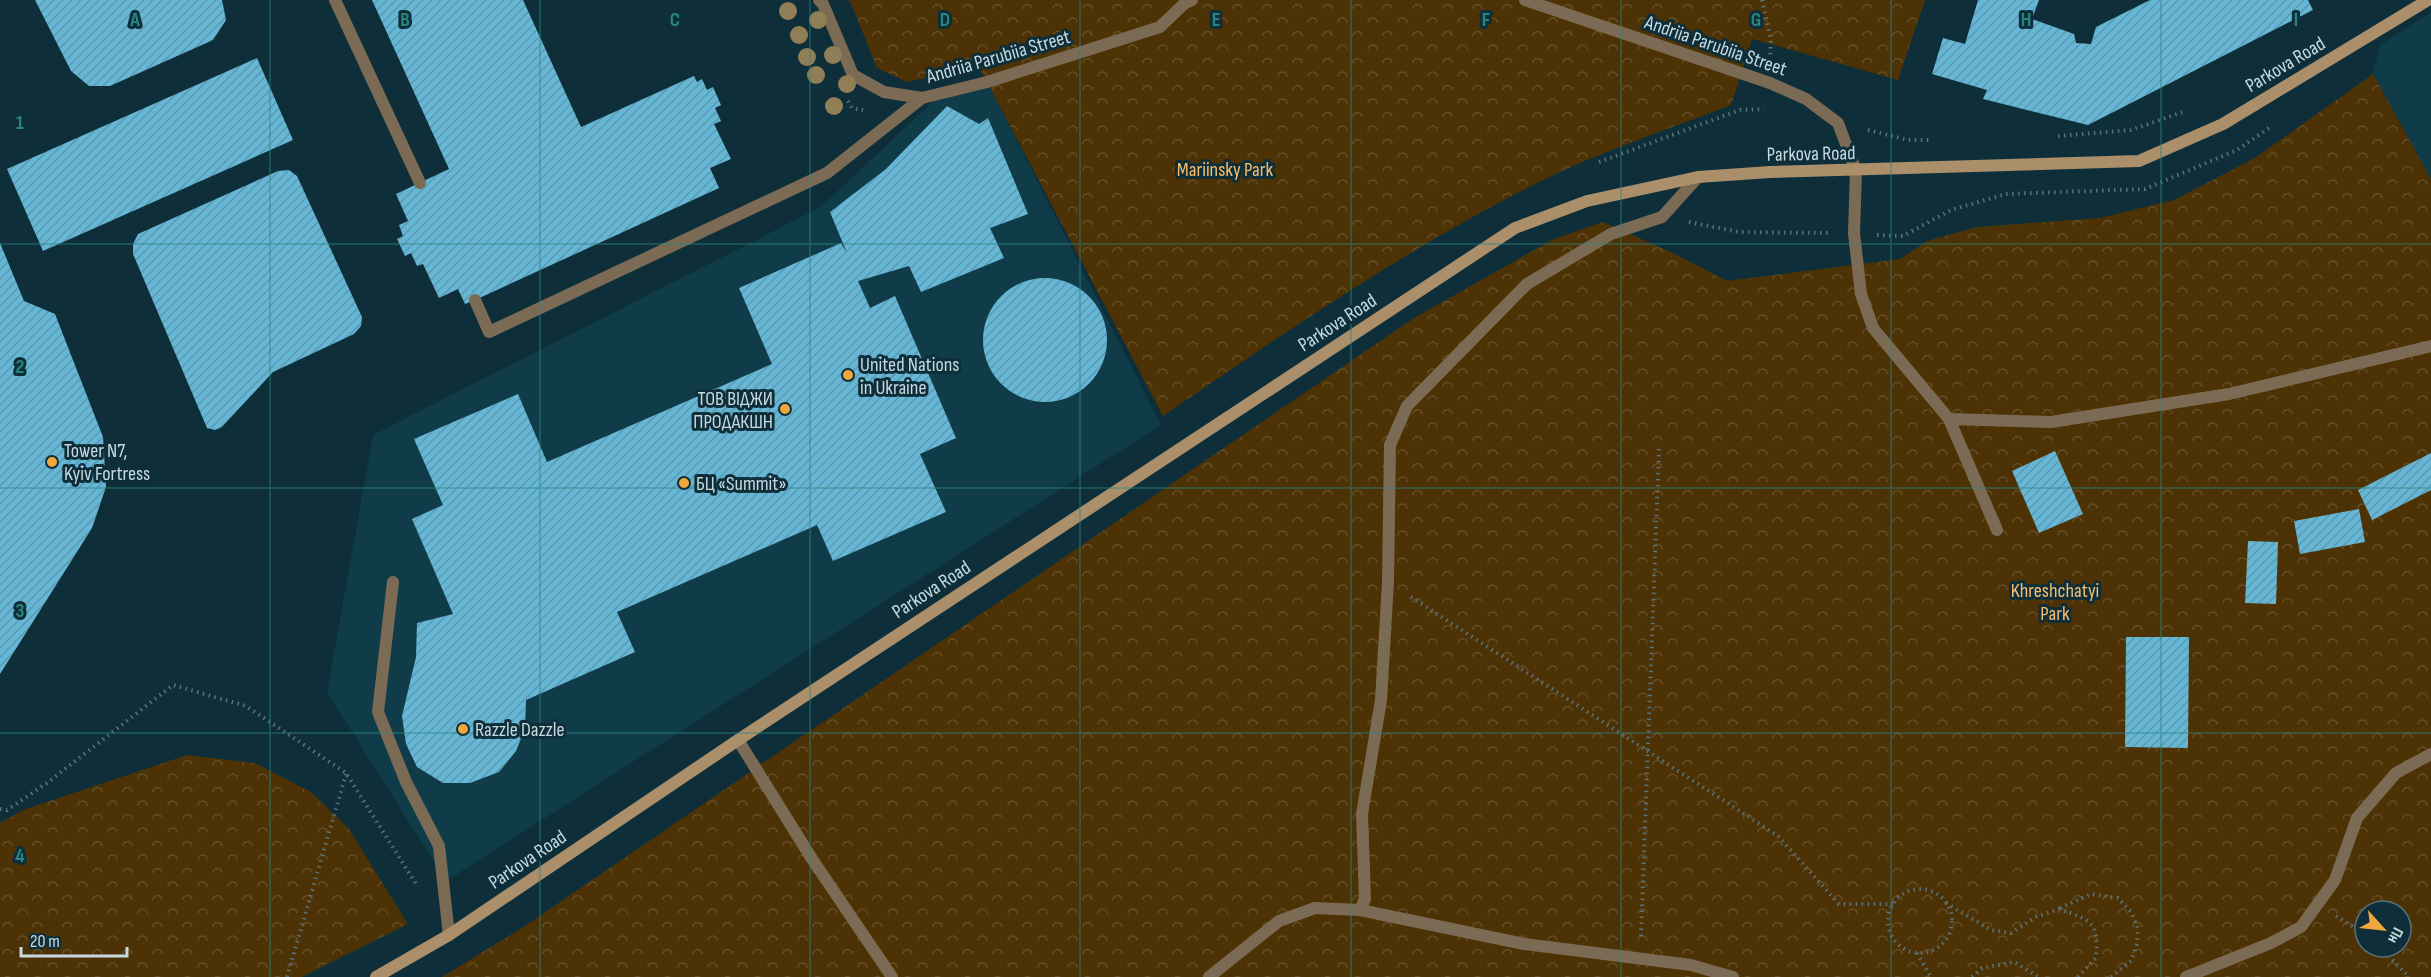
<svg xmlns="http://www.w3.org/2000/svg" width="2431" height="977" viewBox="0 0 2431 977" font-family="'Sofia Sans Condensed',sans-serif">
<defs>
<pattern id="forest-crowns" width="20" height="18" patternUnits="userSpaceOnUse" patternTransform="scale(1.5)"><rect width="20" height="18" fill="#4d3205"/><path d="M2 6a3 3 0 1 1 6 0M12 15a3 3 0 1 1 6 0" fill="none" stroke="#654f29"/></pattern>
<pattern id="building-hatch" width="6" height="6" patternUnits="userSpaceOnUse" patternTransform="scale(1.5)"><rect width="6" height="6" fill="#66b6d5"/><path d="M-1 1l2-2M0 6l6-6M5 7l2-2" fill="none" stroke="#5c99b0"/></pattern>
</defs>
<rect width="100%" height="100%" fill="#0e2f3a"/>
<g fill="#103c4a">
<polygon points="2431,12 2431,179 2373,74 2380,45"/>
<polygon points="987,82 1161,425 446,881 327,692 373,435 821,207 942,93"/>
</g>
<g fill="url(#forest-crowns)" fill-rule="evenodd">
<path d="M847 0H1925L1898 80 1752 39 1731 105C1669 129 1605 150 1545 179 1410 246 1287 331 1163 416L979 67 907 82 877 68 851 3Z"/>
<path d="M2373 74 2431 179V977H442L522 928 1414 318 1554 239 1603 222 1675 254 1727 281 1900 259 1927 241 1977 227 2100 218 2174 200 2255 158ZM2365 911H2401V947H2365Z"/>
<polygon points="187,755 255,763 311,792 349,829 408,924 302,977 0,977 0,823 23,810"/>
</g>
<g fill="url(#building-hatch)">
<polygon points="35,0 222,0 226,20 213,40 110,86 89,86 71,71"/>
<polygon points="372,0 523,0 581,127 694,76 697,82 702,79 707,90 713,87 721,105 715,108 721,121 714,124 731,159 710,168 719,188 475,300 465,304 458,289 439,298 423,264 417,266 411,253 405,256 397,239 403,236 399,225 408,221 396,194 449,169"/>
<polygon points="1978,0 2039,0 2032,19 2074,34 2076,43 2091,44 2096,27 2150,0 2308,0 2313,10 2088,125 1983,99 1987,90 1932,74 1943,38 1965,44"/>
<polygon points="257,58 293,140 43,251 7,169"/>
<polygon points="947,106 979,124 988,118 1028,214 990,228 1004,258 921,292 909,266 858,281 870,308 895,296 956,438 920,454 946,512 833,561 817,525 617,612 635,652 526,700 525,729 516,751 499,772 470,783 443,783 417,767 406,744 402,716 416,657 417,623 453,614 412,519 443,505 414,439 518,394 547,462 772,364 739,288 841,243 847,253 830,212 886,169"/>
<polygon points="289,170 297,176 362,317 361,326 354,334 273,372 222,427 215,430 207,428 133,254 133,244 138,234 278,171"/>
<polygon points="0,243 24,301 55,314 103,437 106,487 92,528 0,674"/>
<circle cx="1045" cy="340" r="62"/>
<polygon points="2055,451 2083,514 2039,533 2012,471"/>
<polygon points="2431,453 2431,490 2372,520 2358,490"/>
<polygon points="2359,509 2365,542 2300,554 2294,521"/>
<polygon points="2248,541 2278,542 2276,604 2245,603"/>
<polygon points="2126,637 2189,637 2188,748 2125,747"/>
</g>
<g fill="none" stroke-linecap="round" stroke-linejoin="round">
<g stroke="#58737d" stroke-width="4" stroke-dasharray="1.5 4.5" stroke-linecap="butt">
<polyline points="1762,0 1771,40 1770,58"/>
<polyline points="848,101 852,108 863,110"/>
<polyline points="1868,130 1908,140 1931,140"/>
<polyline points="2058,136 2131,130 2183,112"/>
<polyline points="1599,162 1740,110 1764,109"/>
<polyline points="1689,222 1739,232 1830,233"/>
<polyline points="1877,235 1903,236 1951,210 2006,194 2145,189 2237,150 2269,128"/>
<polyline points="1411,597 1778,836 1839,904 1893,904"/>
<polyline points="0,809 7,810 47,783 173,685 246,706 346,773 418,887"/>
<circle cx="1920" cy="921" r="32"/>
<path d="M1946 903 1991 930 2011 933 2036 917 2059 909C2091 920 2099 922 2096 958L2078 977"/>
<polyline points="2060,908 2091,894 2118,898 2131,912 2138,928 2137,944 2131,961 2111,977"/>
<polyline points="2336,916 2365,934"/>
<polyline points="1641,936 1659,449"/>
<polyline points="2380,947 2409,977"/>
<polyline points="1917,953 1931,977"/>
<polyline points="287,977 346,774"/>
<polyline points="1972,977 1982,968 2014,962 2039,977"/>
</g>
<g stroke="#7c6b54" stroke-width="12">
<polyline points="335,0 420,183"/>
<polyline points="1856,171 1854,233 1861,294 1873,328 1949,419 1997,530"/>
<polyline points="475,300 489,332 827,173 922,98"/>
<polyline points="1949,419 2051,422 2229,394 2431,346"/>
<polyline points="393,582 378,712 406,782 439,846 449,935"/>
<polyline points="738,740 812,859 892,977"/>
<polyline points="1360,910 1365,899 1362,814 1381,700 1388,582 1390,445 1407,406 1527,284 1611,234 1662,217 1698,177"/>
<polyline points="1209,977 1279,921 1315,908 1360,910 1524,944 1691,965 1733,977"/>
<polyline points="2186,977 2271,943 2301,927 2335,880 2357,818 2396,773 2431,754"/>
</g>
<g stroke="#7c6b54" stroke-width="12">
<polyline points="819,0 823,4 853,75 884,92 922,98 987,82 1160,27 1184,4 1192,0"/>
<polyline points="1525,0 1770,83 1806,99 1838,123 1856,171"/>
</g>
<polyline stroke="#ab8f6a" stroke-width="12" points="376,977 449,935 738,740 1515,228 1587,201 1698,177 1770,172 2139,161 2223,124 2428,0"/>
</g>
<g fill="#8f7e56">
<circle cx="788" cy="11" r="9"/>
<circle cx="818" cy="20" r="9"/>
<circle cx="799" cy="35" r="9"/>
<circle cx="833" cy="55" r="9"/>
<circle cx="807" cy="57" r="9"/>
<circle cx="816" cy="75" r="9"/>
<circle cx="847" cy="84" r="9"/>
<circle cx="834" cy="106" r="9"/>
</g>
<path fill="none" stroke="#2b857f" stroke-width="1.5" stroke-opacity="0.55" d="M270 0V977M540 0V977M810 0V977M1080 0V977M1351 0V977M1621 0V977M1891 0V977M2161 0V977M0 244H2431M0 488H2431M0 733H2431"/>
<g fill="#eea73c" stroke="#0e2f3a" stroke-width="2">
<circle cx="848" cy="375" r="6"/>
<circle cx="785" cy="409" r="6"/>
<circle cx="52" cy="462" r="6"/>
<circle cx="684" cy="483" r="6"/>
<circle cx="463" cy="729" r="6"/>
</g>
<g text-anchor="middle" stroke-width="6" stroke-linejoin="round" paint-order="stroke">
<g font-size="20" fill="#c7d9e0" stroke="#0e2f3a">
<text transform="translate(1716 45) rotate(19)" y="7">Andriia Parubiia Street</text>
<text transform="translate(998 56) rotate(-16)" y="7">Andriia Parubiia Street</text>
<text transform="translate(2285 64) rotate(-31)" y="7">Parkova Road</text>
<text transform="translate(1811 153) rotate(-1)" y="7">Parkova Road</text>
<text transform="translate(1337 322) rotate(-33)" y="7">Parkova Road</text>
<text transform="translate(931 589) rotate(-33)" y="7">Parkova Road</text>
<text transform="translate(527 859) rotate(-34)" y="7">Parkova Road</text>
</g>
<g font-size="20" fill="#f9be6d" stroke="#0e2f3a">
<text x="1225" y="176">Mariinsky Park</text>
<text x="2055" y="597">Khreshchatyi<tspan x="2055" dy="23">Park</tspan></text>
</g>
<g font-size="20" fill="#c7d9e0" stroke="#0e2f3a" text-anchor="start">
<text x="860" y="371">United Nations<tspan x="860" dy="23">in Ukraine</tspan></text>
<text x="773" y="405" text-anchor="end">ТОВ ВІДЖИ<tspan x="773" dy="23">ПРОДАКШН</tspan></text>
<text x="64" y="457">Tower N7,<tspan x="64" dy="23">Kyiv Fortress</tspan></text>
<text x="696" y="490">БЦ «Summit»</text>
<text x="475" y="736">Razzle Dazzle</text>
</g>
</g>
<g font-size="20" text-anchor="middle" font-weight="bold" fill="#2b857f" stroke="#0e2f3a" stroke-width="6" stroke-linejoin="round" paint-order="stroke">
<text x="135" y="26">A</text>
<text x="405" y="26">B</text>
<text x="675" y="26">C</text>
<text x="945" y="26">D</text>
<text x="1216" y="26">E</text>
<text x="1486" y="26">F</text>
<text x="1756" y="26">G</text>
<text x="2026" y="26">H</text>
<text x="2296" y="26">I</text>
<text x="20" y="129">1</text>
<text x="20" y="373">2</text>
<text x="20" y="617">3</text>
<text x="20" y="862">4</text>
</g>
<g transform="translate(2383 929) rotate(117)"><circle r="28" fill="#0e2f3a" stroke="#58737c" stroke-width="1.5"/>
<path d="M0-4.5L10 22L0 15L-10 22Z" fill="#eea73c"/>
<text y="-9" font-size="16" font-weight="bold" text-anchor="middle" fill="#c7d9e0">Пн</text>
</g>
<path d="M21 947v9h106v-9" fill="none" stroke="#c7d9e0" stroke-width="3"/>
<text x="30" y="947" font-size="18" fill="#c7d9e0" stroke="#0e2f3a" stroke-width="4.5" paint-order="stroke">20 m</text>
</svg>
